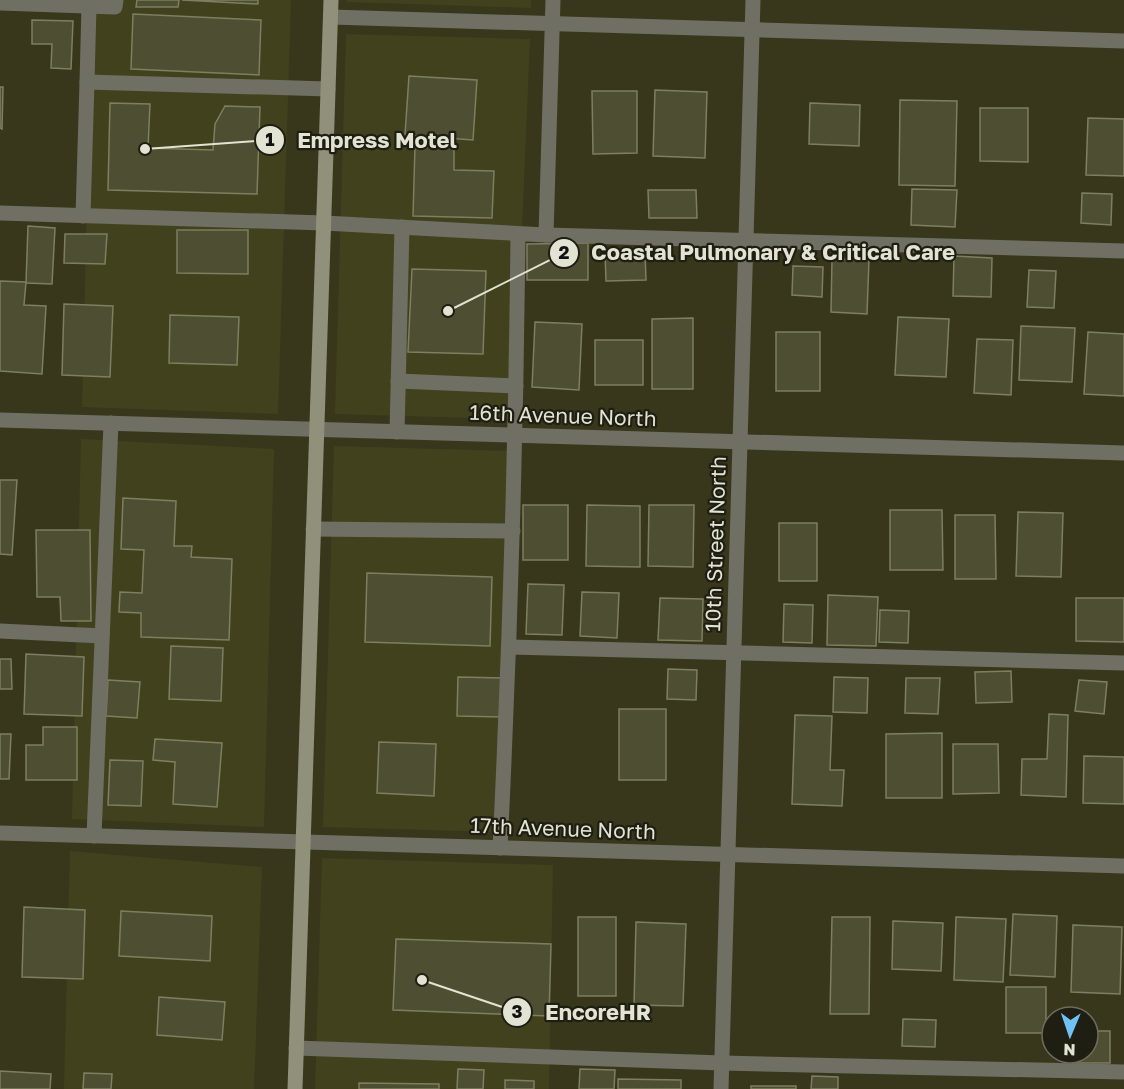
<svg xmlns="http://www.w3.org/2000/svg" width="1124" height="1089" viewBox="0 0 1124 1089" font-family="'Golos Text',sans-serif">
<rect width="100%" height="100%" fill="#38371c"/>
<g fill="#42411e">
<polygon points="92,0 291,0 278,414 82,407"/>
<polygon points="347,0 531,0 531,8 347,2"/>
<polygon points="346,34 530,39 514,419 335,414"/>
<polygon points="81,439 274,449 264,827 72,819"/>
<polygon points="334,446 513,451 498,832 323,827"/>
<polygon points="70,851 262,867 254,1089 64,1089"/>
<polygon points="322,858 553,865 549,1089 315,1089"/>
</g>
<g fill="#4e4e32" stroke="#7e7e60" stroke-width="1.5">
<polygon points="137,0 179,0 178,7 136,7"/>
<polygon points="182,0 258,0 258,4"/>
<polygon points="133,14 261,20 259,75 131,69"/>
<polygon points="32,20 73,21 71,69 51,68 52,44 32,44"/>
<polygon points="409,76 477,80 473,140 405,135"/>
<polygon points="0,87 3,87 2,129 0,128"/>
<polygon points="655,90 707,92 705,158 653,156"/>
<polygon points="592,91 637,91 637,153 593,154"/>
<polygon points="900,100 957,101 955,186 899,185"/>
<polygon points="110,103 150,104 148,148 213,150 215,124 225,106 260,107 257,194 108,190"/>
<polygon points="810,103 860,105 859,146 809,144"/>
<polygon points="980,108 1028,108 1028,162 980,161"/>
<polygon points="1088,118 1124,119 1124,176 1086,175"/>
<polygon points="415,146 454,147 454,170 494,171 492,218 413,216"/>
<polygon points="912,189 957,190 955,227 911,225"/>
<polygon points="648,190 696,190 697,218 649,218"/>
<polygon points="1082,193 1112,194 1111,225 1081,223"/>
<polygon points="28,226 55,228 52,284 26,283"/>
<polygon points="177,230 248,230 248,274 177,273"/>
<polygon points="65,234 107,234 105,264 64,263"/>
<polygon points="588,243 588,280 527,280 527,244"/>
<polygon points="645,252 646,280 606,281 605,253"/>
<polygon points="954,256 992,258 991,297 953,296"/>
<polygon points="832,259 869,260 867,314 831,312"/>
<polygon points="793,266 823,267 822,297 792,295"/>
<polygon points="412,269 486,271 483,354 408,352"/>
<polygon points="1029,270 1056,271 1054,308 1027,307"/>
<polygon points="0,281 26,282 24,305 46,306 42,374 0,371"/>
<polygon points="64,304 113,306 110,377 62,375"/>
<polygon points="170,315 239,317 237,365 169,363"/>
<polygon points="898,317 949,319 946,377 895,375"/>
<polygon points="693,318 693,389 652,389 652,319"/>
<polygon points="535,322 582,324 579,390 532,387"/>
<polygon points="1021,326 1075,328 1072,382 1019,380"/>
<rect x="776" y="332" width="44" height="59"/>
<polygon points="1088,332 1124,334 1124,396 1084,394"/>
<polygon points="977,339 1013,340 1011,395 974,393"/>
<rect x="595" y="340" width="48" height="45"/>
<polygon points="0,480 17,480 12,555 0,554"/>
<polygon points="123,498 176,501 174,546 192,546 191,557 232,559 229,640 141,637 141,613 119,612 120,592 142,593 144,550 121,549"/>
<rect x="523" y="505" width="45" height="55"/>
<polygon points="587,505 640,506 640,567 586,566"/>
<polygon points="649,505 694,505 693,567 648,566"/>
<polygon points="890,510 942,510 943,570 890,570"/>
<polygon points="1018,512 1063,513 1061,577 1016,576"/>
<polygon points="955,515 995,515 996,579 955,579"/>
<rect x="779" y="523" width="38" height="58"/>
<polygon points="36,530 90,530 91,621 61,621 60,597 37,597"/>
<polygon points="367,573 492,577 490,646 365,642"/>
<polygon points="528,584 564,585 562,635 526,634"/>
<polygon points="582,592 619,593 617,638 580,636"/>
<polygon points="828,595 878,597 876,646 827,645"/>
<polygon points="660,598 703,599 702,641 658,640"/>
<polygon points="1076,598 1124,598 1124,642 1076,641"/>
<polygon points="784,604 813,605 812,643 783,642"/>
<polygon points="880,610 909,611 908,643 879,642"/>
<polygon points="171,646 223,648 221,701 169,699"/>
<polygon points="26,654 84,657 82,716 24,714"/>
<polygon points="0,659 11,659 12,689 0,689"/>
<polygon points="668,669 697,670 696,700 667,699"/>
<polygon points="1011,671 1012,702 976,703 975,672"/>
<polygon points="458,677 503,678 502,717 457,716"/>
<polygon points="834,677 868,678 867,713 833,712"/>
<polygon points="906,678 940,678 938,714 905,713"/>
<polygon points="108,680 140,682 137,718 106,716"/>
<polygon points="1079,680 1107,682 1104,714 1075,711"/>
<rect x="619" y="709" width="47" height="71"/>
<polygon points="1049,714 1068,715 1066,797 1021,795 1022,759 1047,759"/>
<polygon points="795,715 832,716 830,770 844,770 842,806 792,804"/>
<polygon points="43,727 77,727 77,780 26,780 26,745 43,745"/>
<polygon points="942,733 942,798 886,798 886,734"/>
<polygon points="0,734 11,734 9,779 0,779"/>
<polygon points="155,739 222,743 217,807 173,804 175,762 153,760"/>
<polygon points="379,742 436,744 434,796 377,793"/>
<polygon points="953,744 998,744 999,793 953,794"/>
<polygon points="1084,756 1124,757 1124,804 1083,803"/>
<polygon points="110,760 143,761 141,806 108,805"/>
<polygon points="24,907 85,910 83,979 22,977"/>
<polygon points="121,911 212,916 210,961 119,956"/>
<polygon points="1013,914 1057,916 1055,977 1010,975"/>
<rect x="578" y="917" width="38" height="79"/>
<polygon points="832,917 870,917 869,1014 830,1014"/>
<polygon points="956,917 1006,919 1003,982 954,980"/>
<polygon points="893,921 943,923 941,971 892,969"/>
<polygon points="636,922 686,924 683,1006 634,1005"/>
<polygon points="1073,925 1122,927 1120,994 1071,992"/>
<polygon points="396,939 551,944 549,1016 393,1010"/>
<rect x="1006" y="987" width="40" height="46"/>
<polygon points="159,997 225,1002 222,1040 157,1035"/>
<polygon points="903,1019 936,1020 935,1047 902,1046"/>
<polygon points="1088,1031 1110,1031 1110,1063 1073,1063 1073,1053 1088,1053"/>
<polygon points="458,1069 484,1070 483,1089 457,1089"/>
<polygon points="580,1069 615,1070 614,1089 579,1089"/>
<polygon points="0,1071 51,1074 50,1089 0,1089"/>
<polygon points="84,1073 112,1074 111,1089 83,1089"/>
<polygon points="812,1076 838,1077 838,1089 811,1089"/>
<polygon points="618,1079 681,1080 681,1089 618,1089"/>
<polygon points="505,1080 534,1081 534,1089 505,1089"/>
<polygon points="359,1083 439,1084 439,1089 359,1089"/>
<rect x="751" y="1086" width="45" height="3"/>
</g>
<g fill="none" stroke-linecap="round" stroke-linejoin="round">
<g stroke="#6f7063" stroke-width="15">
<polyline points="0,3 115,7 116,0"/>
<polyline points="89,6 87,82 328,89"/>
<polyline points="0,213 324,223 546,235 1124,251"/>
<polyline points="83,216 87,82"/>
<polyline points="546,235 553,0"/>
<polyline points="398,381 516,386"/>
<polyline points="397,432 402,227"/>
<polyline points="313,529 513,531"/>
<polyline points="0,631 102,636"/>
<polyline points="510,647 1124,663"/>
<polyline points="94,836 111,423"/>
<path d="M500 848C510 643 516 439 518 234"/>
<polyline points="296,1048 722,1063 1124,1072"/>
</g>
<g stroke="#6f7063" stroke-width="15">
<polyline points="331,17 1124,41"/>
<polyline points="0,420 1124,453"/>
<polyline points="0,833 1124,866"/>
<polyline points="721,1089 753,0"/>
</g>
<polyline stroke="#90907b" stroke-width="15" points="295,1089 331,0"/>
</g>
<g text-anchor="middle" stroke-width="4.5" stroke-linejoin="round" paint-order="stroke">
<g font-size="21" fill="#e3e3d3" stroke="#1e1e12">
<text transform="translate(563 416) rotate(2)" y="7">16th Avenue North</text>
<text transform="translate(716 544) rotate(-88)" y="7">10th Street North</text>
<text transform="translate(563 829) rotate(2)" y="7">17th Avenue North</text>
</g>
</g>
<path fill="none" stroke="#e3e3d3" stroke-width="2" d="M145 149L270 140M448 311L564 253M422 980L517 1012"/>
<g fill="#e3e3d3" stroke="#1e1e12" stroke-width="2">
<circle cx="145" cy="149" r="6"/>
<circle cx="448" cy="311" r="6"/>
<circle cx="422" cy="980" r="6"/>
<circle cx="270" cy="140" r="15"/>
<circle cx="564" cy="253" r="15"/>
<circle cx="517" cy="1012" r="15"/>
</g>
<g font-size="18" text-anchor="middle" font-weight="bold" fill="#111">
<text x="270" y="146">1</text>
<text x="564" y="259">2</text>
<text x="517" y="1018">3</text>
</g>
<g font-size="22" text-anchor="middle" font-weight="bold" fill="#e3e3d3" stroke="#1e1e12" stroke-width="4.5" stroke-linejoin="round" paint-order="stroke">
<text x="377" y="148">Empress Motel</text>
<text x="773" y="260">Coastal Pulmonary &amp; Critical Care</text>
<text x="598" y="1020">EncoreHR</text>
</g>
<g transform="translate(1070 1035) rotate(182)"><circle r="28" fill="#1e1e12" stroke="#6d6d5f" stroke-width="1.5"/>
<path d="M0-4.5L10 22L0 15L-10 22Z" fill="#71c1f5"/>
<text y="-9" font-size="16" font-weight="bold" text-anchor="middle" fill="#e3e3d3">N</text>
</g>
</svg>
